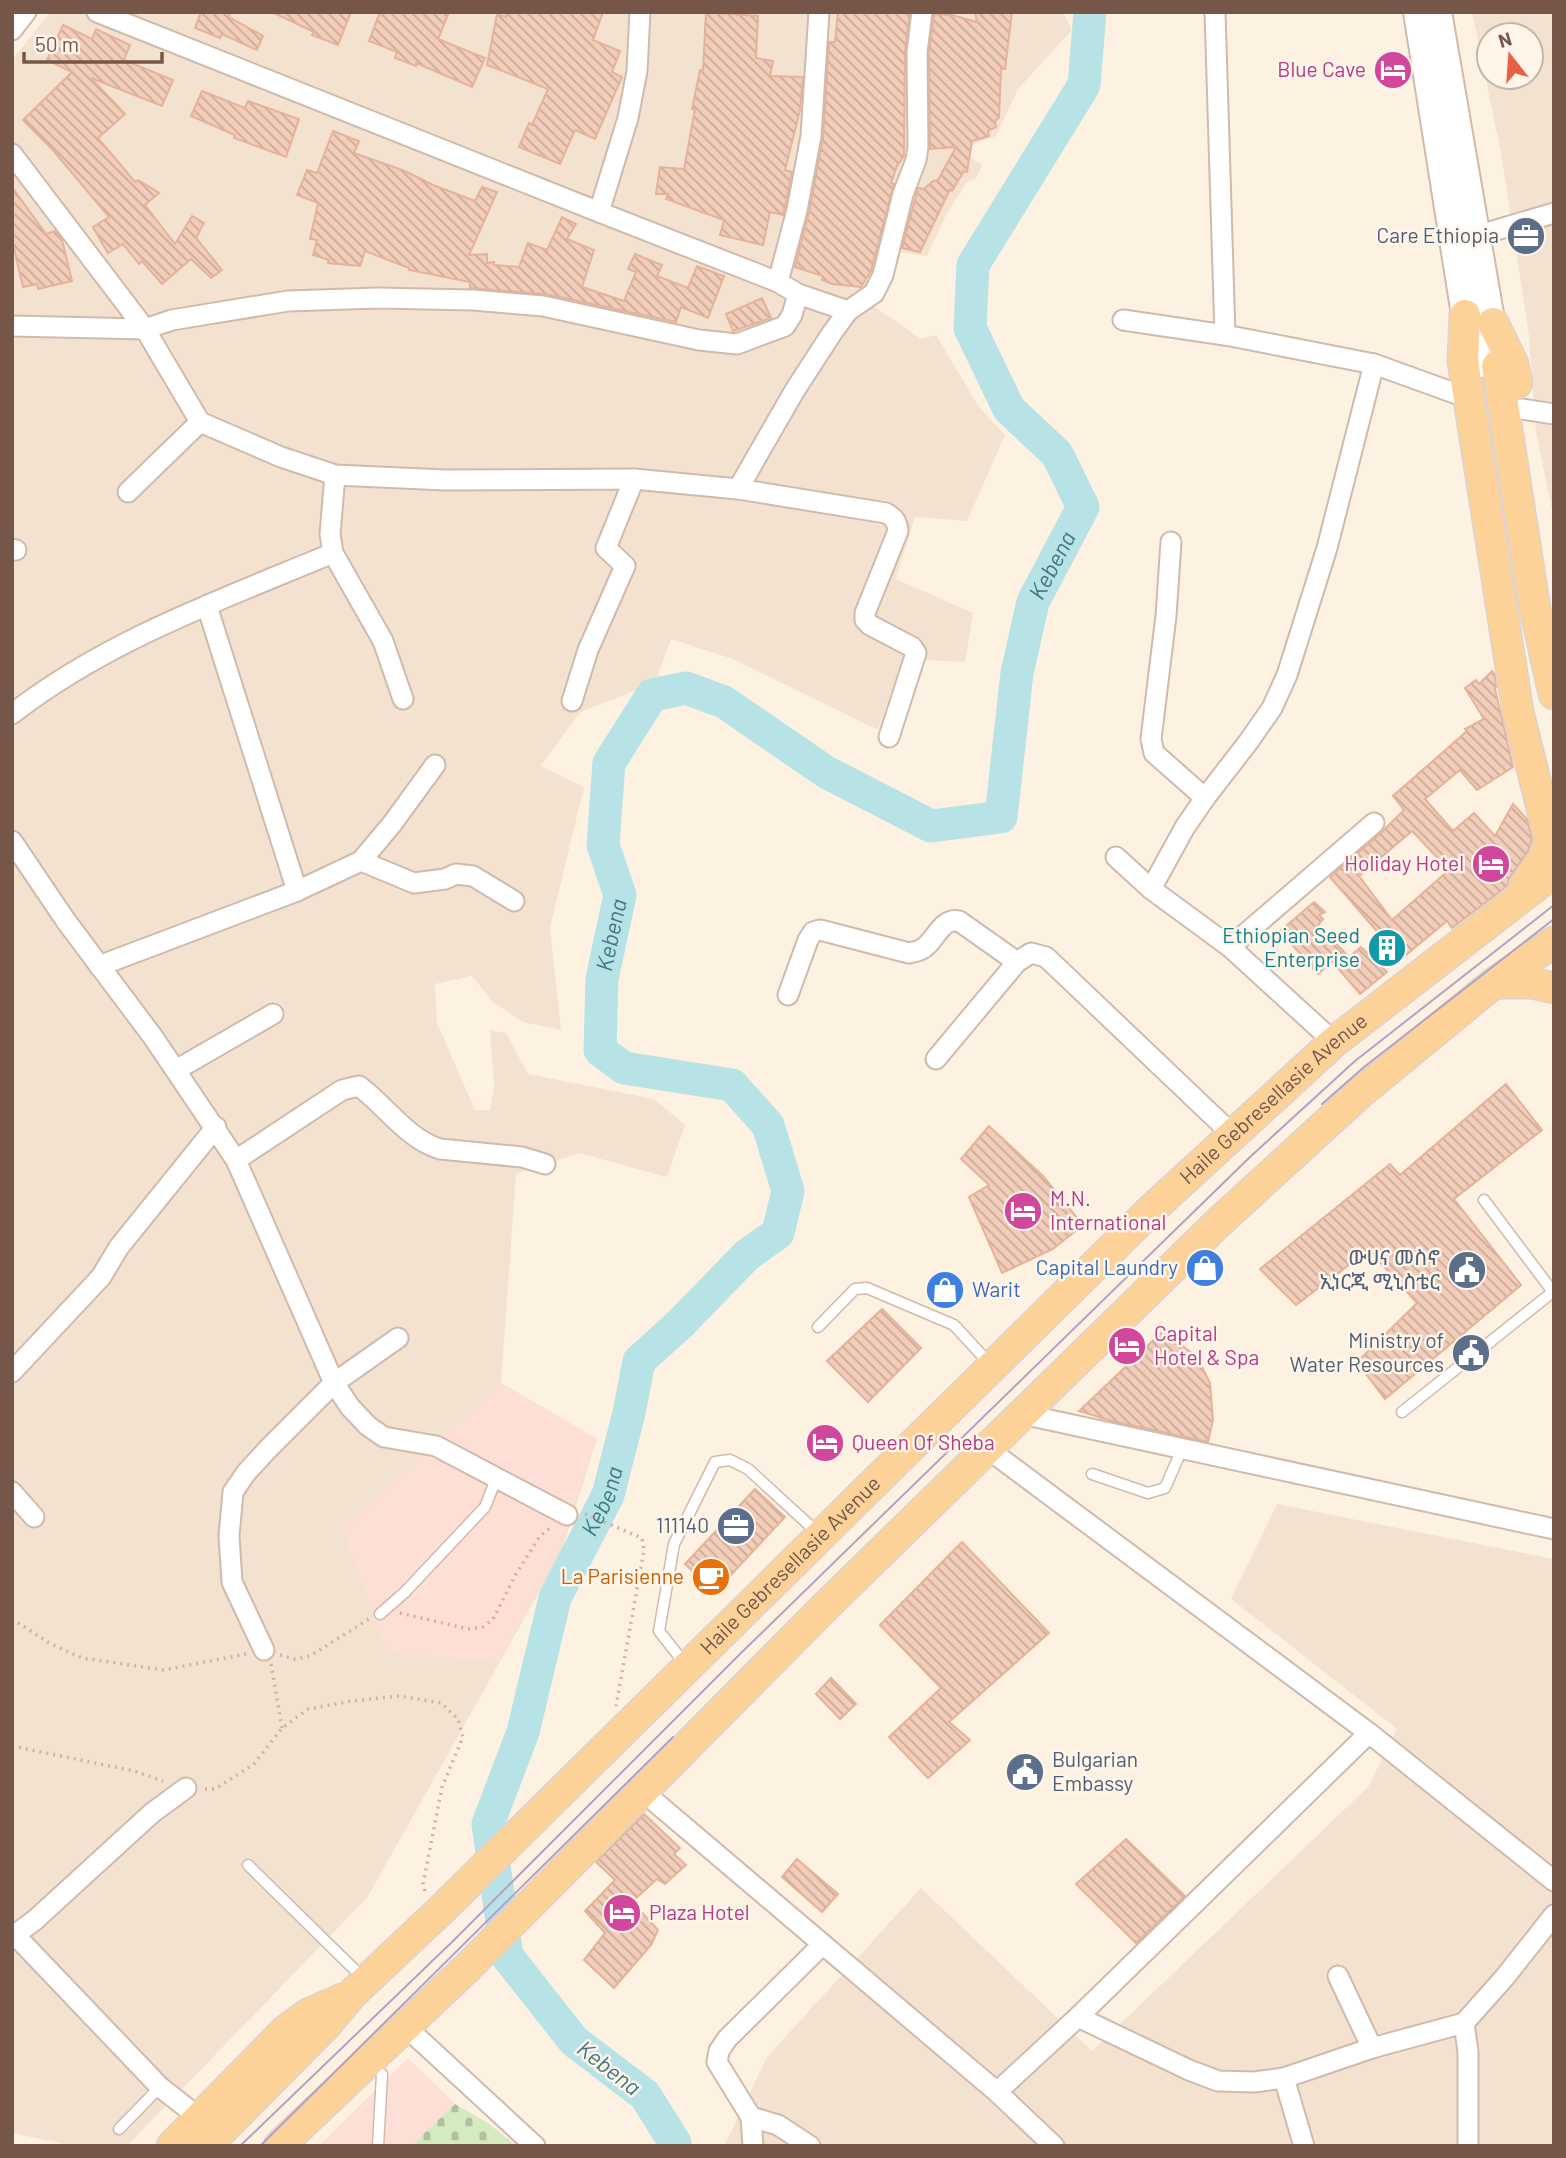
<svg xmlns="http://www.w3.org/2000/svg" width="1566" height="2158" viewBox="0 0 1566 2158" font-family="Barlow,'Noto Sans Ethiopic',sans-serif">
<defs>
<pattern id="cemetery-stones" width="16" height="16" patternUnits="userSpaceOnUse" patternTransform="scale(1.75)"><rect width="16" height="16" fill="#d4eac1"/><path d="M2 7V4a2 2 0 0 1 4 0v3zM10 15v-3a2 2 0 0 1 4 0v3z" fill="#b1c09f"/></pattern>
<pattern id="building-back-hatch" width="6" height="6" patternUnits="userSpaceOnUse" patternTransform="scale(1.75)"><rect width="6" height="6" fill="#f2cdb9"/><path d="M-1 5l2 2M0 0l6 6M5-1l2 2" fill="none" stroke="#c9a998"/></pattern>
</defs>
<rect width="100%" height="100%" fill="#fdf1e2"/>
<g fill="#f4e2d1" fill-rule="evenodd">
<polygon points="50,12 1063,12 1072,30 1018,89 996,136 967,147 968,156 982,165 977,177 967,182 947,213 927,256 893,251 875,307 921,339 936,335 979,407 1005,435 967,521 915,517 896,579 973,613 965,662 903,659 878,730 733,659 671,639 655,683 580,712 541,766 584,787 550,928 561,1030 523,1022 494,1003 472,976 435,984 437,1023 475,1110 490,1110 494,1085 490,1030 506,1033 528,1074 654,1099 685,1125 667,1177 579,1153 516,1174 501,1383 597,1439 561,1553 367,1898 127,2146 74,2146 12,2133 12,60"/>
<path d="M1472 12H1554V520L1536 432 1529 336 1501 153ZM1489 35H1531V77H1489Z"/>
<polygon points="1277,1504 1554,1559 1554,2146 724,2146 767,2057 921,1888 1092,2051 1368,1787 1397,1729 1231,1599"/>
</g>
<g fill="#fddfd6">
<polygon points="501,1383 597,1439 558,1551 498,1662 387,1652 343,1530"/>
<polygon points="408,2058 455,2104 411,2146 319,2146"/>
</g>
<polygon fill="url(#cemetery-stones)" points="455,2104 488,2123 516,2146 411,2146"/>
<g fill="none" stroke-linecap="round" stroke-linejoin="round">
<path stroke="#b7e2e6" stroke-width="33" id="s1" d="M674 2146 675 2143 645 2095 574 2041 507 1956 488 1824 523 1732 555 1598 608 1495 629 1413 639 1361 680 1324 747 1255 778 1233 788 1191 768 1125 732 1085 624 1068 600 1050 602 979 620 895 603 845 609 763 652 695 686 688 724 702 826 772 931 826 1001 817 1017 673 1033 602 1083 507 1057 454 1009 409 970 328 973 265 1084 85 1090 12"/>
</g>
<g fill="url(#building-back-hatch)" stroke="#e5b29a" stroke-width="2" fill-rule="evenodd">
<polygon points="201,12 230,12 229,17 263,36 257,50 222,34 220,38 195,28"/>
<polygon points="272,12 351,12 338,45 312,35 314,32"/>
<polygon points="380,12 449,12 438,39 485,58 472,87 416,63 416,66 395,58 397,52 369,41"/>
<polygon points="506,12 603,12 593,40 620,51 612,72 622,77 595,139 575,130 560,164 519,147 529,123 532,125 548,89 487,65 497,14 506,17"/>
<polygon points="706,12 758,16 756,58 773,61 770,76 803,77 800,110 785,170 792,172 785,207 783,215 770,212 763,245 720,235 724,220 666,199 668,194 656,194 660,167 684,169 695,109 692,109 700,70 703,70"/>
<polygon points="838,12 910,12 905,52 904,156 897,166 891,183 894,184 871,271 861,287 832,284 822,280 823,276 795,267 809,212 823,138 829,42 835,42"/>
<polygon points="975,12 1012,12 1005,69 1001,69 999,118 995,121 996,127 988,131 989,136 972,141 967,172 964,171 952,191 950,189 920,252 902,248 918,188 924,189 933,181 938,180 956,147 930,149 929,53 934,14 952,15 977,22"/>
<polygon points="63,25 92,39 96,29 130,45 124,60 173,80 162,106 91,78 125,114 98,138 135,182 138,180 159,193 145,205 175,244 192,216 204,223 196,238 222,270 211,278 191,259 162,284 142,261 139,264 123,244 108,253 93,227 109,217 52,149 23,120 72,72 47,60"/>
<polygon points="202,91 245,108 248,101 299,119 286,157 234,138 235,135 191,116"/>
<polygon points="333,131 359,141 354,153 405,171 433,185 475,201 482,187 497,192 469,255 487,254 487,263 494,262 494,265 519,267 528,243 547,250 562,217 576,224 567,239 594,250 582,287 624,301 636,272 628,269 635,254 662,265 657,276 688,288 697,266 724,276 708,318 681,307 676,322 545,294 470,288 470,282 409,270 409,268 365,251 360,266 328,263 329,260 313,255 317,240 310,239 318,203 297,195 307,170 317,173"/>
<polygon points="12,187 46,234 55,231 62,240 72,281 38,289 37,284 23,287 12,240"/>
<polygon points="762,298 771,318 733,331 726,314"/>
<path d="M1492 671 1495 675 1496 687 1495 689 1513 767 1477 790 1460 770 1425 799 1453 831 1474 813 1495 836 1513 804 1527 819 1532 839 1528 851 1510 877 1507 886 1452 928 1447 921 1401 959 1330 877 1382 832 1404 810 1393 796 1467 731 1465 729 1484 719 1465 688 1476 680 1479 684ZM1412 831 1449 870 1392 920 1359 876Z"/>
<polygon points="1314,902 1325,912 1319,915 1323,919 1318,925 1349,957 1361,947 1387,972 1360,994 1332,961 1318,974 1280,931"/>
<polygon points="1506,1084 1542,1130 1454,1199 1521,1285 1385,1399 1357,1362 1417,1303 1369,1250 1296,1305 1260,1269 1390,1164 1400,1175"/>
<polygon points="989,1126 1043,1176 1083,1225 1053,1249 1002,1273 969,1197 989,1185 961,1159"/>
<polygon points="882,1309 921,1348 868,1402 827,1361"/>
<polygon points="1163,1331 1197,1357 1210,1383 1213,1420 1208,1442 1112,1421 1079,1411"/>
<polygon points="755,1489 785,1517 715,1592 685,1564"/>
<polygon points="962,1542 1049,1633 949,1722 970,1740 928,1778 889,1737 941,1688 880,1625"/>
<polygon points="831,1678 856,1704 840,1719 816,1694"/>
<polygon points="644,1814 680,1848 674,1854 686,1865 665,1884 657,1879 632,1902 658,1930 651,1945 614,1988 584,1960 605,1933 585,1911 615,1880 596,1862"/>
<polygon points="1126,1839 1185,1896 1136,1943 1076,1884"/>
<polygon points="797,1859 838,1894 822,1912 782,1877"/>
</g>
<g fill="none" stroke-linecap="round" stroke-linejoin="round">
<g stroke="#d0baac" stroke-width="13">
<g id="lane">
<polyline points="1484,1200 1553,1292"/>
<polyline points="818,1327 855,1289 867,1288 954,1325 989,1363"/>
<polyline points="1402,1412 1554,1291"/>
<polyline points="1092,1474 1148,1493 1165,1488 1182,1449"/>
<polyline points="380,1614 405,1592 485,1507 496,1479"/>
<polyline points="685,1664 659,1631 674,1544 715,1462 730,1460 748,1469 819,1534"/>
<polyline points="248,1865 363,1978"/>
<polyline points="119,2129 160,2087"/>
<polyline points="378,2146 382,2074"/>
</g>
</g>
<g stroke="#d0baac" stroke-width="23">
<g id="street">
<polyline points="97,12 599,212 628,118 637,71 640,12"/>
<polyline points="1215,12 1225,335"/>
<polyline points="12,30 26,12"/>
<path d="M12 154 145 329 200 422 281 457 335 475 445 480 634 479 738 489 886 513C895 518 897 522 898 531L865 613V620L870 625 912 647 916 653 889 737"/>
<polyline points="1476,236 1554,213"/>
<polyline points="778,282 797,210 811,136 819,12"/>
<polyline points="798,294 848,311"/>
<polyline points="1123,320 1225,335 1374,364 1468,398"/>
<polyline points="12,326 145,329 172,320 288,301 378,298 473,300 543,306 699,340 737,344 785,326 792,315 798,294 778,282 599,212"/>
<polyline points="1522,409 1554,414"/>
<polyline points="738,489 795,390 832,333 848,311 874,293 883,275 903,194 916,160 918,147 917,52 922,12"/>
<polyline points="128,492 200,422"/>
<polyline points="12,549 16,550"/>
<polyline points="333,553 330,534 335,475"/>
<polyline points="572,701 588,650 625,566 606,548 634,479"/>
<path d="M12 714C107 640 223 599 333 553L383 641 403 699"/>
<polyline points="1205,798 1249,741 1272,708 1287,675 1327,548 1374,364"/>
<polyline points="12,841 66,921 153,1037 236,1160 334,1383 267,1450 246,1473 233,1492 229,1536 232,1582 264,1650"/>
<polyline points="1116,857 1151,889 1230,947 1334,1042"/>
<polyline points="361,861 414,883 445,879 456,874 473,876 514,901"/>
<polyline points="1151,889 1185,827 1205,798 1154,753 1151,739 1166,616 1171,542"/>
<polyline points="297,891 361,861 392,824 435,765"/>
<polyline points="1230,947 1374,823"/>
<polyline points="99,966 297,891 207,606"/>
<path d="M788 995 808 940 813 932 820 930 909 953C912 952 916 952 920 950 935 944 940 917 959 921L1017 962"/>
<polyline points="936,1059 1017,962 1031,953 1046,957 1233,1135"/>
<polyline points="176,1070 273,1014"/>
<path d="M236 1160 342 1090 359 1086C386 1106 407 1139 440 1149L522 1157 545 1164"/>
<polyline points="398,1338 334,1383 350,1407 368,1426 384,1437 436,1446 567,1515"/>
<polyline points="12,1372 101,1277 119,1247 216,1127"/>
<polyline points="1022,1414 1554,1529"/>
<polyline points="988,1449 1369,1733 1554,1881"/>
<polyline points="12,1492 34,1517"/>
<polyline points="641,1790 997,2092 1054,2146"/>
<polyline points="15,1935 160,2087 201,2119"/>
<polyline points="12,1937 35,1920 152,1813 186,1788"/>
<polyline points="1338,1976 1372,2048"/>
<polyline points="1078,2017 1189,2070 1218,2081 1254,2082 1284,2078 1372,2048 1464,2023 1505,1977 1554,1915"/>
<polyline points="1464,2023 1468,2052 1468,2146"/>
<polyline points="406,2027 535,2146"/>
<polyline points="1284,2078 1304,2146"/>
<polyline points="997,2092 1078,2017 1369,1733"/>
<polyline points="751,2117 778,2125 810,2146"/>
<polyline points="753,2146 751,2117 717,2062 719,2051 727,2039 822,1945"/>
</g>
</g>
<g stroke="#d3b9a9" stroke-width="30">
<g id="secondary">
<polyline points="1417,12 1465,315 1479,364"/>
<polyline points="1438,12 1495,343"/>
</g>
</g>
<g stroke="#dbd3cf" stroke-width="33">
<g id="primary">
<polyline points="1465,315 1463,361 1518,712 1550,840 1544,859 1524,887"/>
<polyline points="1493,323 1513,364 1517,383"/>
<polyline points="1497,366 1535,609 1554,694"/>
<polyline points="1494,983 1532,983 1554,988"/>
<polyline points="172,2146 285,2031 308,2014 342,1999"/>
<path id="s2" d="M206 2146 325 2026 352 1994 440 1911 1151 1210 1334 1042 1554 872"/>
<polyline points="279,2146 469,1966 825,1607 1218,1223 1360,1093 1494,983 1554,942"/>
</g>
</g>
<g stroke="#d7b09d" stroke-width="3.5" stroke-dasharray="2 5" stroke-linecap="butt">
<polyline points="585,1514 642,1538 644,1550 616,1706"/>
<polyline points="400,1613 468,1629 483,1627 493,1619 516,1574 540,1536 550,1528"/>
<polyline points="12,1619 51,1644 82,1658 164,1670 246,1654"/>
<polyline points="280,1655 295,1659 310,1656 369,1619"/>
<polyline points="271,1664 282,1728"/>
<polyline points="12,1746 134,1771 163,1781"/>
<polyline points="205,1789 215,1789 254,1764 282,1728 308,1709 352,1701 399,1696 441,1703 458,1719 463,1737 442,1787 423,1884 425,1892"/>
</g>
<use href="#lane" stroke="#fff" stroke-width="10"/>
<use href="#street" stroke="#fff" stroke-width="19"/>
<use href="#secondary" stroke="#fff" stroke-width="26"/>
<use href="#primary" stroke="#fdd299" stroke-width="30"/>
<g stroke="#b3a1c6" stroke-width="2">
<polyline points="1322,1104 1364,1067 1554,919"/>
<polyline points="240,2146 452,1942 741,1653 1250,1157 1355,1061 1554,905"/>
<polyline points="260,2146 673,1737"/>
</g>
</g>
<defs>
<g id="hotel-disc" transform="scale(2.0125)"><circle r="9.5" fill="#d1479c" stroke="#fff5e9"/><path d="M-6-4.5h1.5V1H6V5H4.5V3h-9V5H-6ZM-4 0a1.8 1.8 0 1 1 3.6 0ZM.5 0V-2.5h3Q6-2.5 6 0Z" fill="#fff"/></g>
<g id="office-disc" transform="scale(2.0125)"><circle r="9.5" fill="#5c6f8a" stroke="#fff5e9"/><path d="M-6-3h4V-5.5h4V-3h4V5H-6ZM-1-4.5V-3h2v-1.5ZM-6 0V1H6V0Z" fill="#fff"/></g>
<g id="building-disc" transform="scale(2.0125)"><circle r="9.5" fill="#0f9aa8" stroke="#fff5e9"/><path d="M-4-6H4V6H1V3H-1V6H-4ZM-2.5-4.3h1.7v1.8h-1.7ZM.8-4.3h1.7v1.8H.8ZM-2.5-1h1.7V.8h-1.7ZM.8-1h1.7V.8H.8Z" fill="#fff"/></g>
<g id="shop-disc" transform="scale(2.0125)"><circle r="9.5" fill="#3f7fe0" stroke="#fff5e9"/><path d="M-5-2.5h2.3a2.7 3.5 0 0 1 5.4 0H5L5.5 6h-11ZM-1.5-2.5h3a1.5 2.3 0 0 0-3 0Z" fill="#fff"/></g>
<g id="civic-disc" transform="scale(2.0125)"><circle r="9.5" fill="#5c6f8a" stroke="#fff5e9"/><path d="M-.6-6.5H3V-4.5H.6V-3L4-1V1h2V6H-6V1h2V-1L-.6-3ZM-1.2 2.5V6h2.4V2.5Z" fill="#fff"/></g>
<g id="cafe-disc" transform="scale(2.0125)"><circle r="9.5" fill="#e8710a" stroke="#fff5e9"/><path d="M-5.5-4.5H6V0H3Q3 3.5 0 3.5H-2.5Q-5.5 3.5-5.5 0ZM3-3.2v2h1.7v-2ZM-6 4.5H4V6H-6Z" fill="#fff"/></g>
</defs>
<g fill-rule="evenodd">
<use href="#hotel-disc" x="1393" y="70"/>
<use href="#office-disc" x="1526" y="236"/>
<use href="#hotel-disc" x="1491" y="864"/>
<use href="#building-disc" x="1387" y="948"/>
<use href="#hotel-disc" x="1023" y="1211"/>
<use href="#shop-disc" x="1205" y="1268"/>
<use href="#civic-disc" x="1467" y="1270"/>
<use href="#shop-disc" x="945" y="1290"/>
<use href="#hotel-disc" x="1127" y="1346"/>
<use href="#civic-disc" x="1471" y="1353"/>
<use href="#hotel-disc" x="825" y="1443"/>
<use href="#office-disc" x="736" y="1526"/>
<use href="#cafe-disc" x="711" y="1577"/>
<use href="#civic-disc" x="1025" y="1772"/>
<use href="#hotel-disc" x="622" y="1913"/>
</g>
<g text-anchor="middle" stroke-width="5" stroke-linejoin="round" paint-order="stroke">
<g font-size="21" fill="#b23c85" stroke="#fff5e9" text-anchor="start">
<text x="1366" y="77" text-anchor="end">Blue Cave</text>
<text x="1464" y="871" text-anchor="end">Holiday Hotel</text>
<text x="1050" y="1206">M.N.<tspan x="1050" dy="24">International</tspan></text>
<text x="1154" y="1341">Capital<tspan x="1154" dy="24">Hotel &amp; Spa</tspan></text>
<text x="852" y="1450">Queen Of Sheba</text>
<text x="649" y="1920">Plaza Hotel</text>
</g>
<g font-size="21" fill="#4e5e75" stroke="#fff5e9" text-anchor="end">
<text x="1499" y="243">Care Ethiopia</text>
<text x="1440" y="1265">ውሀና መስኖ<tspan x="1440" dy="24">ኢነርጂ ሚኒስቴር</tspan></text>
<text x="1444" y="1348">Ministry of<tspan x="1444" dy="24">Water Resources</tspan></text>
<text x="709" y="1533">111140</text>
<text x="1052" y="1767" text-anchor="start">Bulgarian<tspan x="1052" dy="24">Embassy</tspan></text>
</g>
<g font-size="21" fill="#0d838f" stroke="#fff5e9" text-anchor="end">
<text x="1360" y="943">Ethiopian Seed<tspan x="1360" dy="24">Enterprise</tspan></text>
</g>
<g font-size="21" fill="#755648" stroke="#fff5e9">
<text dy="7" stroke="none"><textPath href="#s2" startOffset="1496">Haile Gebresellasie Avenue</textPath></text>
<text dy="7" stroke="none"><textPath href="#s2" startOffset="824">Haile Gebresellasie Avenue</textPath></text>
</g>
<g font-size="21" fill="#366cbe" stroke="#fff5e9" text-anchor="end">
<text x="1178" y="1275">Capital Laundry</text>
<text x="972" y="1297" text-anchor="start">Warit</text>
</g>
<g font-size="21" fill="#c56008" stroke="#fff5e9" text-anchor="end">
<text x="684" y="1584">La Parisienne</text>
</g>
<g font-size="23" font-style="italic" fill="#3f7a82" stroke="#fff5e9">
<text dy="8" stroke="none"><textPath href="#s1" startOffset="2394">Kebena</textPath></text>
<text dy="8" stroke="none"><textPath href="#s1" startOffset="1491">Kebena</textPath></text>
<text dy="8" stroke="none"><textPath href="#s1" startOffset="735">Kebena</textPath></text>
<text transform="translate(609 2068) rotate(38)" y="8">Kebena</text>
</g>
</g>
<rect width="1566" height="2158" fill="none" stroke="#755648" stroke-width="28"/>
<g transform="translate(1510 56) rotate(343)"><circle r="33" fill="#fff5e9" stroke="#c8b5a9" stroke-width="2"/>
<path d="M0-5L12 26L0 18L-12 26Z" fill="#e96145"/>
<text y="-10" font-size="19" font-weight="bold" text-anchor="middle" fill="#755648">N</text>
</g>
<path d="M24 52v10h138v-10" fill="none" stroke="#755648" stroke-width="3.5"/>
<text x="35" y="52" font-size="21" fill="#755648" stroke="#fff5e9" stroke-width="5" paint-order="stroke">50 m</text>
</svg>
